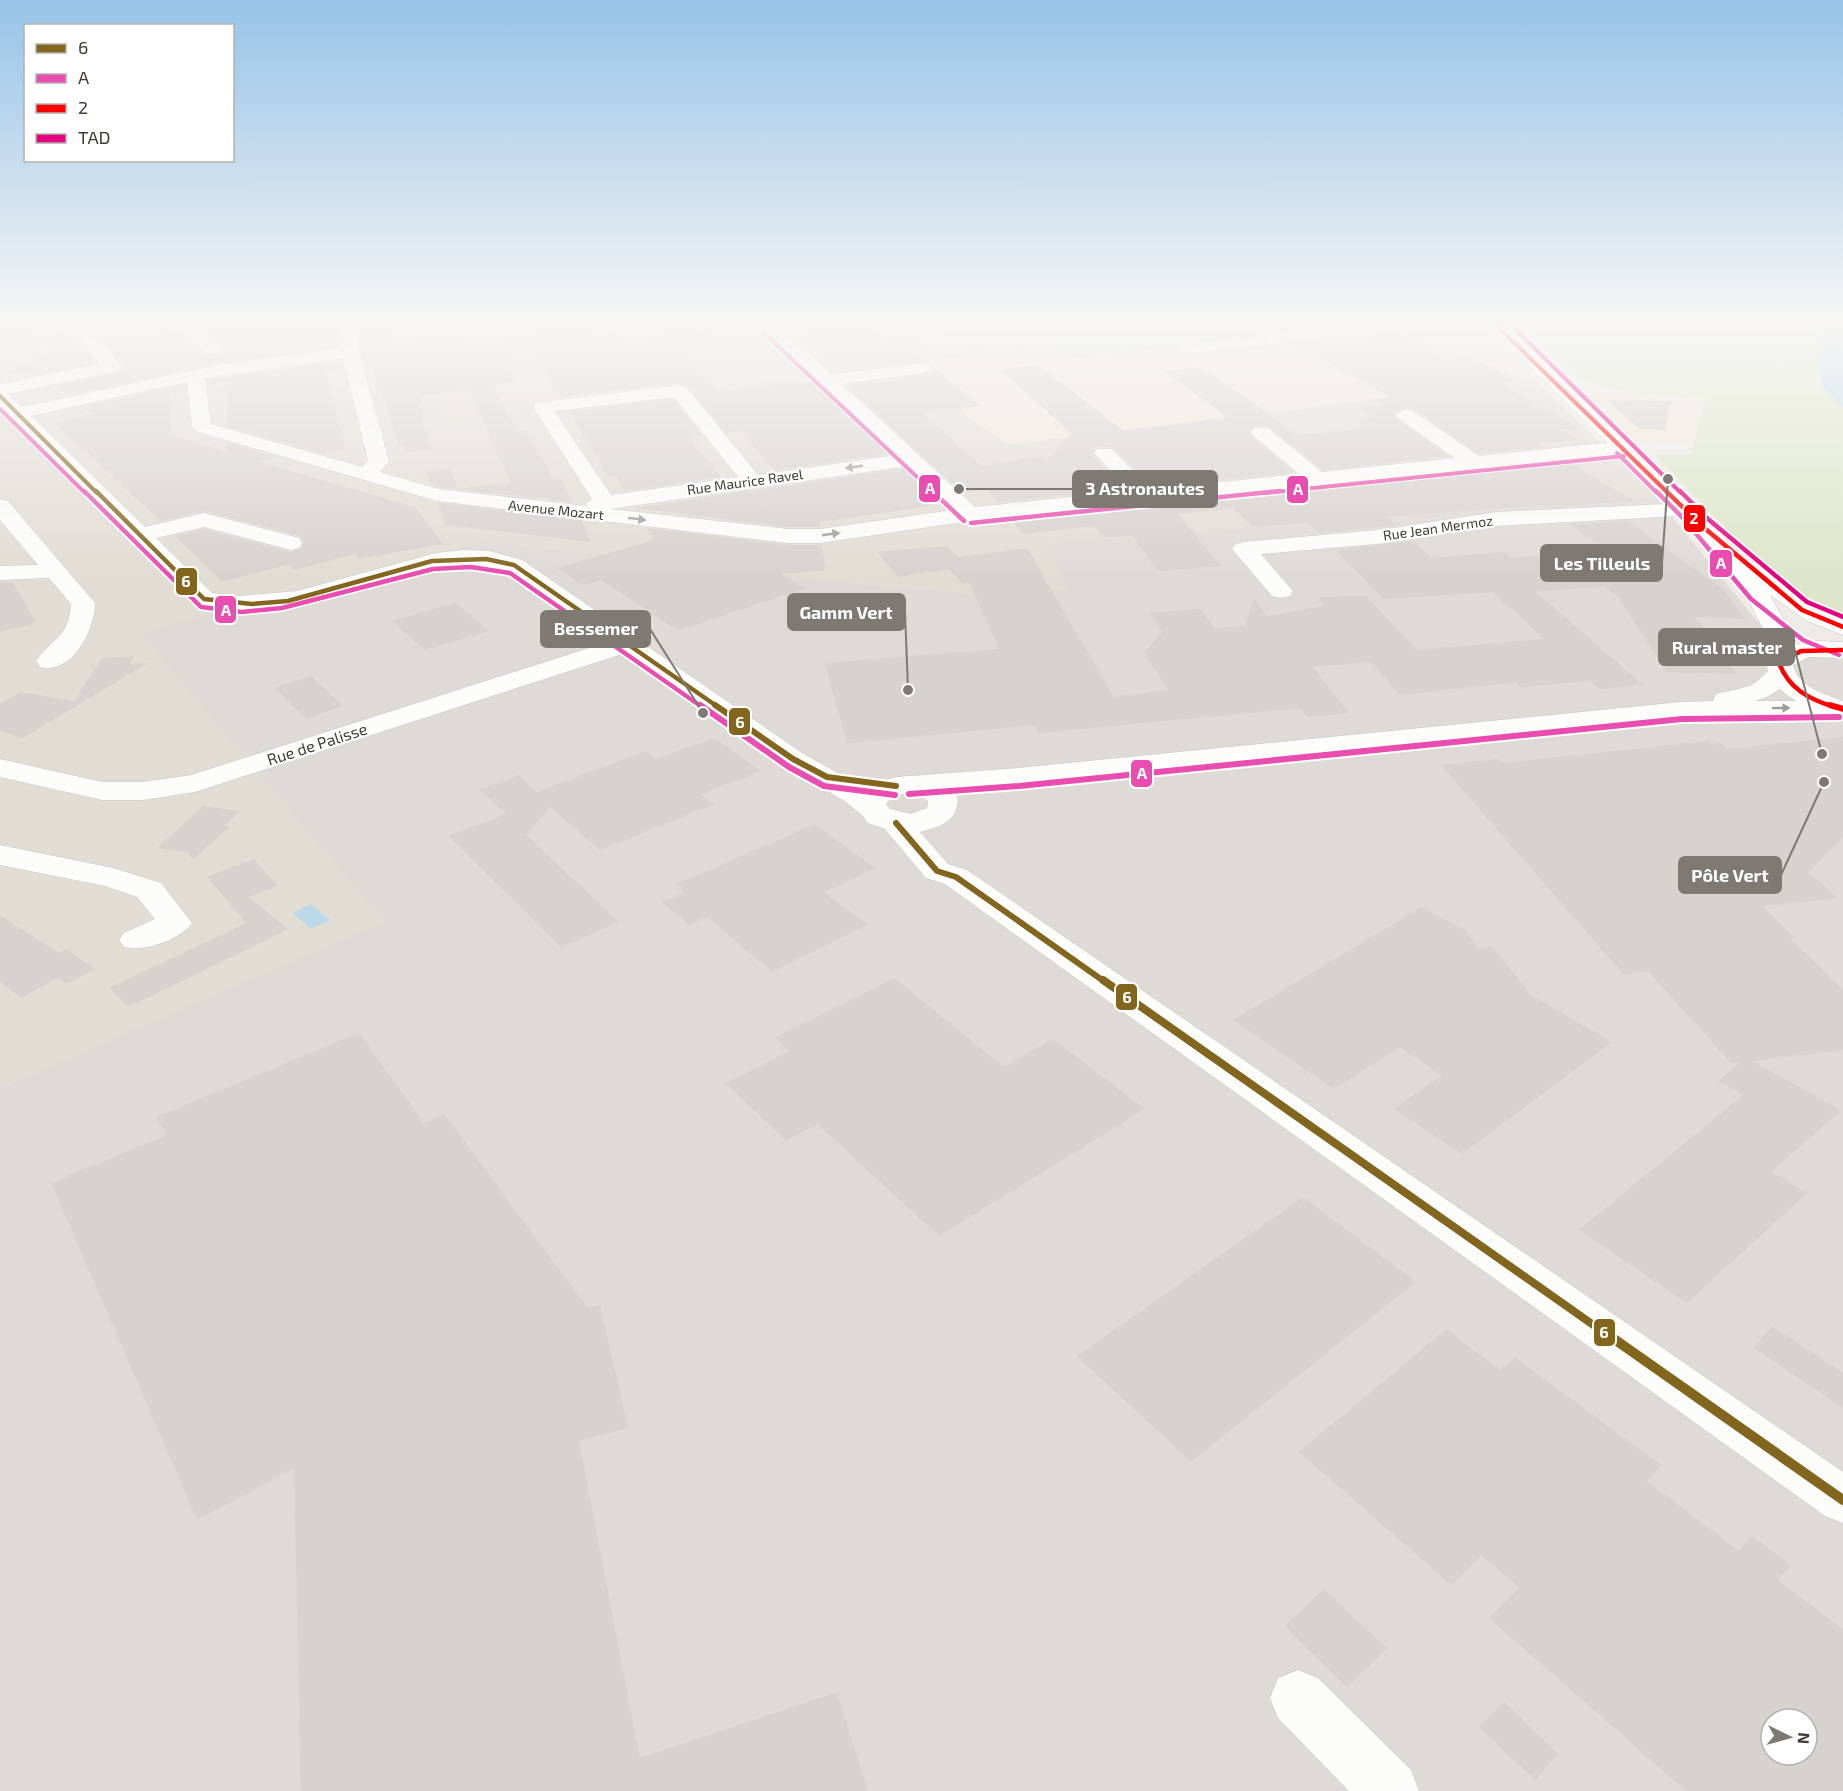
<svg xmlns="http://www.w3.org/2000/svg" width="1843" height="1791" viewBox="0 0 1843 1791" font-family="'Exo 2',sans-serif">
<rect width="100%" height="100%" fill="#eeebe7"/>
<polygon fill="#e1ddd5" points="0,326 986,326 917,333 1277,412 1534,378 1655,496 1047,544 1068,588 983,594 852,583 141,633 385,923 0,1088"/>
<g fill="#f0e6da">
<polygon points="986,326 1488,326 1534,378 1008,445 968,418 935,373 917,333"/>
<polygon points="1623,392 1706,399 1693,445 1629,441 1579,395"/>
</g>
<path fill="#dedad5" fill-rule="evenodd" d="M1655 496 1774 642 1843 653V1791H0V1088L384 922 140 633 485 542 852 583 983 594 1068 588 1046 544ZM1771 1719H1807V1755H1771Z"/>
<polygon fill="#e4ded3" points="449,326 559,326 565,335 655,326 756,326 809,378 706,391 699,384 517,405 520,414 449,423 412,329"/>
<g fill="#dde6c9">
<polygon points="1034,326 1204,326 1224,338 1217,339 1220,342 1176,347 1170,343 1072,354"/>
<polygon points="1524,326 1818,326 1821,385 1843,408 1843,615 1787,592 1655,455 1691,454 1706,399 1623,392 1575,377"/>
</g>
<g fill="#dddad7">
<polygon points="1247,326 1325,326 1328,327 1269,334"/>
<polygon points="1171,343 1176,347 1077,358 1072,354"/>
<polygon points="1014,347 1019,351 937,360 933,356"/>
<polygon points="816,637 839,717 823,719 826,730 843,729 847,743 1002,729 1028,735 1040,761 912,774 847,768 812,752 683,662 774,643"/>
</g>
<g fill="#bbd9e8">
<polygon points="1818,326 1843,326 1843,408 1821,385"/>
<polygon points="311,904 330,920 311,929 293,913"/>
</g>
<g fill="#d6d2ce" fill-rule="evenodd">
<polygon points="0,326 34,326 41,353 60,343 76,344 85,350 96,363 38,374 8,373 37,355 0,354"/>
<polygon points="215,326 340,326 339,346 223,362 67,395 55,386 112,374 122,369 123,366 105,345 153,346 145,337 180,332 203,355 217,355 222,347 201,328"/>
<polygon points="592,326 606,350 641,339 665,336 654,326 692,326 698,333 715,331 717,340 694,348 703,350 686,356 718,392 816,381 891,453 774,470 741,431 726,433 687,385 679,383 561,397 530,346 505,359 516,382 492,385 516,431 526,430 554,481 562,480 572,502 439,487 431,484 426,472 450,469 458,489 511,482 469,390 419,396 423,405 419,405 425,419 421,419 432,449 407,452 404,445 400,446 372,366 366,367 361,352 360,331 391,328 396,341 412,339 416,348 533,336 530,332"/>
<polygon points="844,326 867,326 897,350 911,349 925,361 843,370 799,331"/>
<polygon points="1400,333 1448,357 1466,355 1518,380 1499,383 1580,429 1559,429 1578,440 1538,444 1544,447 1480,454 1414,409 1407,407 1394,415 1397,420 1449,456 1323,470 1269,426 1254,426 1249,432 1252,437 1293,472 1153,487 1113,447 1097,447 1092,455 1125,489 998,502 988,489 963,493 847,386 924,375 935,369 980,406 922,412 981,466 1042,456 1047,461 1071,433 1000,369 1038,365 1124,431 1229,418 1163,371 1199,367 1257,405 1295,435 1369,428 1357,419 1374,418 1359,407 1382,405 1373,399 1390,397 1296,344"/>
<polygon points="341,361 343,369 325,371 346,450 320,453 227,426 228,381 208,386 208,380"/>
<polygon points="185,385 186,391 170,394 171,435 226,452 226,442 280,458 257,461 415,507 443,544 358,559 355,554 295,570 289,564 222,582 175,536 204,529 290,552 301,549 304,542 300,536 205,511 160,521 55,422 92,414 83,407"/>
<polygon points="673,399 702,436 690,437 720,477 625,491 615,475 608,476 569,411"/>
<polygon points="1607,400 1671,401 1665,430 1640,429"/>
<polygon points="1567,461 1634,501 1548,507 1545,505 1386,517 1396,525 1319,533 1309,523 1253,527 1233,508 1178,514 1221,566 1158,571 1132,535 1103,538 1095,526 1023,534 1011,519"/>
<polygon points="906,468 936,497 924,499 931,506 820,522 820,527 788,527 635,508"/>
<polygon points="438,503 581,520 591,542 446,525"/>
<polygon points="1628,521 1724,590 1746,619 1695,617 1737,674 1667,672 1618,597 1604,586 1536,592 1643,685 1600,689 1590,681 1521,687 1516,682 1400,695 1370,662 1313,667 1349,713 1307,717 1301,709 1279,710 1038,733 1035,725 847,743 825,663 999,649 969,583 963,584 949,569 898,577 877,552 947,546 958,557 1027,548 1114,697 1168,690 1144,653 1162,632 1150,613 1200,609 1215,628 1245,626 1254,599 1267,616 1324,606 1319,597 1366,596 1417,650 1544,639 1493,592 1384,599 1336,550 1413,541 1432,558 1505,552 1512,558 1605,550 1570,524"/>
<polygon points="647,528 788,545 822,545 825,570 781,574 806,588 678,631 601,580 583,585 557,568 654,540"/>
<polygon points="0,582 13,582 36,623 0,632"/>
<polygon points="455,603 489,631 425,650 392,621"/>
<polygon points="134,656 129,664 148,663 23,738 0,731 0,704 21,692 74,701 102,658"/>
<polygon points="311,676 343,706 306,719 274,688"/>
<polygon points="1843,737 1843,837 1809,872 1837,898 1763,906 1795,938 1790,938 1843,990 1843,1050 1752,1061 1841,1110 1772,1172 1807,1193 1687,1303 1579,1230 1743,1095 1718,1081 1741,1062 1731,1063 1648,971 1624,975 1441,765 1498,759 1502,763 1708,741 1713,745 1718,741 1727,749"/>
<polygon points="714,738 761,771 701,794 714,804 600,850 550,807 526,835 619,922 561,947 449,836 506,814 480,790 519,775 537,792 646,751 656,759"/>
<polygon points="203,806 240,811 225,825 230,826 193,860 188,853 157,848"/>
<polygon points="815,824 875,868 824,892 868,925 772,972 707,917 689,925 662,902 685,892 677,884"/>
<polygon points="254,859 278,886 249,897 288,929 129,1007 109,988 246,923 207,877"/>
<polygon points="1422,907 1465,930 1478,948 1492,946 1531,995 1612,1042 1462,1154 1394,1109 1442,1075 1400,1047 1334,1089 1233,1020"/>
<polygon points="0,915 59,953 66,949 95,969 66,984 58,978 21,998 0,982"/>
<polygon points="894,978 1004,1067 1053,1039 1145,1109 939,1236 817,1124 786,1141 726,1083 789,1051 775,1037"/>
<polygon points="359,1033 424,1123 444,1114 588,1308 600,1305 628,1428 579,1441 640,1758 837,1692 868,1791 301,1791 294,1468 197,1520 51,1183 167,1135 156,1117"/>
<polygon points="1303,1197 1416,1282 1191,1462 1077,1356"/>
<polygon points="1772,1326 1843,1373 1843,1408 1754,1348"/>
<path d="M1446 1329 1500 1370 1515 1357 1661 1465 1647 1481 1739 1551 1752 1536 1791 1565 1778 1580 1843 1629V1791H1686L1489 1618 1519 1587 1481 1555 1451 1585 1299 1452ZM1771 1719H1807V1755H1771Z"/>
<polygon points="1324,1589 1387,1648 1347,1687 1284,1626"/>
<polygon points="1504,1702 1558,1754 1535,1780 1479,1727"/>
</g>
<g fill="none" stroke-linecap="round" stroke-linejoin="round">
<g stroke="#cac7c3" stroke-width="1">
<g id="minor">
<path d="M52 326C86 326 102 340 121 367L112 372 8 394 22 407 223 364 341 348 342 326H358L359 352 389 461 380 472 439 489 587 506 586 504 592 499 533 407 535 403 679 385 686 387 758 475 896 455 762 326H780L832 374 924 363 930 364 933 368 924 373 842 384 975 507 1130 491 1094 453 1097 449H1111L1152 489 1299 474 1254 436 1251 432 1254 428H1268L1322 472 1455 458 1399 419 1396 415 1406 409 1413 411 1479 456 1623 441 1630 443 1633 447 1630 451 1623 453 970 521 820 543H788L437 501 195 431 192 427 187 382 31 416 145 527 204 513 299 538 302 543 299 548 291 550 204 527 156 538 212 593 240 596 297 591 436 553 463 550 490 551 522 560 802 753 866 789 877 782 896 777 1018 768 1681 702 1713 701 1716 694C1727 691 1738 690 1749 686 1767 679 1765 662 1789 668L1793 674C1783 688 1771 697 1755 701H1843V715L1839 716 1681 718 952 791 958 799C957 822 940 827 920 832L948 864 967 870 1843 1472V1523L1825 1516 945 884 926 878 885 829 868 823 862 815 843 800 782 765 625 653 195 792 143 800H102L0 777V759L102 782H143L191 775 608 642 506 570C435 550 368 590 300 605 265 613 230 613 195 604L0 407V384L100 364 87 348ZM343 358 368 460 362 467 211 424 205 378ZM674 397 738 477 611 495 554 411ZM907 466 953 510 820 529H788L610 509ZM902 794 917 795 928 801 927 808 911 814 890 809 886 805 888 801Z"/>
<polygon points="178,326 196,326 220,349 217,353 205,353"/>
<polygon points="607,326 623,326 624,328 616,333 610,332"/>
<polygon points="1351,326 1405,326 1397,331 1186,354 1177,349 1186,344"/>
<path d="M0 499 8 501 95 603C95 630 72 675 40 667L36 661C52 638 69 638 71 604L49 578 0 580V566L38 565 0 520Z"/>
<polygon points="1688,503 1696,505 1699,510 1696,515 1496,526 1387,543 1261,554 1293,591 1290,596 1281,598 1272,596 1232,549 1236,544 1244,542 1387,529 1496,512"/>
<path d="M0 845 113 868 161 883 192 923C180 940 144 952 124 947L119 940 124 933 155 919 137 897 105 886 0 865Z"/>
<polygon points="1298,1670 1318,1678 1411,1770 1419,1791 1349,1791 1278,1718 1270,1698 1278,1678"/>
</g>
</g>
<g stroke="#cac7c3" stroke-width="1">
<path id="tertiary" d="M1489 326H1507L1696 505 1747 565 1756 562 1764 564 1804 598 1843 618V635L1807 621 1770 595 1797 644 1817 641 1843 642V658L1809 657 1793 665C1798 687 1824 694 1843 701V717C1811 709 1774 699 1766 663L1775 653 1746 595 1680 515Z"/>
</g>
<use href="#minor" fill="#fcfcfb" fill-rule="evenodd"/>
<use href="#tertiary" fill="#fcfcfb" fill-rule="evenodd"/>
<g stroke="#fff" stroke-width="6">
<polyline id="bus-1-far4" points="0,396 97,493"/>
</g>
<g stroke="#fff" stroke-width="8">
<polyline id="bus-1-far3" points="96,491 204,599 252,604 288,601 432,561 486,559 514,565 718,707"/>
</g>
<g stroke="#fff" stroke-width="10">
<g id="bus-1-far2">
<polyline points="715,705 793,759 827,777 896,786"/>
<polyline points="896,823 937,871 956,877 1105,982"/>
</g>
</g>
<g stroke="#fff" stroke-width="12">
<polyline id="bus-1-far1" points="1103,980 1609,1336"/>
</g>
<g stroke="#fff" stroke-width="14">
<polyline id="bus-1" points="1607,1334 1843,1500"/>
</g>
<g stroke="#fff" stroke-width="6">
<g id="bus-2-far2">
<polyline points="764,333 934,493"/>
<polyline points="0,409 85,493"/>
<polyline points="1617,453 1657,493"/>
<polyline points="1265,493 1624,456"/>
</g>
</g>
<g stroke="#fff" stroke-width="8">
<g id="bus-2-far1">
<polyline points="84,491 201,607 242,612 282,608 433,569 471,567 510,573 702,707"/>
<polyline points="932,491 964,521"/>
<polyline points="1656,491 1681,516 1751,599 1803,640 1839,655"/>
<polyline points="971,523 1280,491"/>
</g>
</g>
<g stroke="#fff" stroke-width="10">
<g id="bus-2">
<polyline points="700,705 789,767 824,786 895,795"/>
<polyline points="909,794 1019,786 1682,719 1839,717"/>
</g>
</g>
<g stroke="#fff" stroke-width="6">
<polyline id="bus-3-far2" points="1497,326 1668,493"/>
</g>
<g stroke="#fff" stroke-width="8">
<g id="bus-3-far1">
<polyline points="1666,491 1702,526 1802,610 1843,627"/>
<path d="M1834 707C1809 699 1789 689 1779 663L1801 651 1843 650"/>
</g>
</g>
<g stroke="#fff" stroke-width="10">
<polyline id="bus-3" points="1830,705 1843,709"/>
</g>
<g stroke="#fff" stroke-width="6">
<polyline id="bus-4-far1" points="1512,326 1681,493"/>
</g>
<g stroke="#fff" stroke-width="8">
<polyline id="bus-4" points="1680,491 1708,519 1807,602 1843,617"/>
</g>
<use href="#bus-1-far4" stroke="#82661e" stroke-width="4"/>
<use href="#bus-1-far3" stroke="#82661e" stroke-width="4.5"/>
<use href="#bus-1-far2" stroke="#82661e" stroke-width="6"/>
<use href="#bus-1-far1" stroke="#82661e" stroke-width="8"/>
<use href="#bus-1" stroke="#82661e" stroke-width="10"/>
<use href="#bus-2-far2" stroke="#e84daf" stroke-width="4"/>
<use href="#bus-2-far1" stroke="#e84daf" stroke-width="4.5"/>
<use href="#bus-2" stroke="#e84daf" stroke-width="6"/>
<use href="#bus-3-far2" stroke="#f00" stroke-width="4"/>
<use href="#bus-3-far1" stroke="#f00" stroke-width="4.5"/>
<use href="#bus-3" stroke="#f00" stroke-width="6"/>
<use href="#bus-4-far1" stroke="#e5007d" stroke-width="4"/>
<use href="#bus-4" stroke="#e5007d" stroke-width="4.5"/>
</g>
<defs><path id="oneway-solid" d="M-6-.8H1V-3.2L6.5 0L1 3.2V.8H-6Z" transform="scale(1.5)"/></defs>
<g fill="#9f9c98">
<use href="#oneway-solid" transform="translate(854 467) rotate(172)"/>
<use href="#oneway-solid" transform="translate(637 519) rotate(7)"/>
<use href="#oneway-solid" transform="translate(831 534) rotate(-8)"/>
<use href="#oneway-solid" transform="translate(1781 708) rotate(-1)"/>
</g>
<linearGradient id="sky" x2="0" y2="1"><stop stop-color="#96c3e8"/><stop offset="0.56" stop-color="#f7f6f4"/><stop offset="1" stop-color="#f7f6f4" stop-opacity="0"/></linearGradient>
<rect width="1843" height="577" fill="url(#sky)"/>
<g text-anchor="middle" stroke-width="4.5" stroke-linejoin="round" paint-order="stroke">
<g font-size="14" fill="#423c35" stroke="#fff">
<text transform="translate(745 482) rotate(-8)" y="5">Rue Maurice Ravel</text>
<text transform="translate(556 510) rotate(6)" y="5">Avenue Mozart</text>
<text transform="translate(1438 528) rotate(-8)" y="5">Rue Jean Mermoz</text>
</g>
<g font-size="16" fill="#423c35" stroke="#fff">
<text transform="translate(317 744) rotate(-18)" y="6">Rue de Palisse</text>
</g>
</g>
<path fill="none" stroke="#7e7973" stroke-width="2" d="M959 489L1073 489M1668 479L1662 563M908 690L905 612M703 713L650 629M1822 754L1794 647M1824 782L1781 875"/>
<g fill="#7e7973" stroke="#fff" stroke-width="2">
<circle cx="959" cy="489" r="6"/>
<circle cx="1668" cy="479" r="6"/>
<circle cx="908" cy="690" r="6"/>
<circle cx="703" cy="713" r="6"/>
<circle cx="1822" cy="754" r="6"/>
<circle cx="1824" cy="782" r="6"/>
</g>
<g fill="#7e7973" stroke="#7e7973" stroke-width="2">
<rect x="1073" y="471" width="144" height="36" rx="6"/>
<rect x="1541" y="545" width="121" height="36" rx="6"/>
<rect x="788" y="594" width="117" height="36" rx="6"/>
<rect x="541" y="611" width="109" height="36" rx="6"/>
<rect x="1659" y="629" width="135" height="36" rx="6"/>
<rect x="1679" y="857" width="102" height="36" rx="6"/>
</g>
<g font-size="18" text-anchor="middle" font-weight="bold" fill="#fff">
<text x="1145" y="495">3 Astronautes</text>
<text x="1602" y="570">Les Tilleuls</text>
<text x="846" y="619">Gamm Vert</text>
<text x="596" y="635">Bessemer</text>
<text x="1727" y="654">Rural master</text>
<text x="1730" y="882">Pôle Vert</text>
</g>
<g stroke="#fff" stroke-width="2">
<rect x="918" y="474" width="23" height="29" rx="6" fill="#e84daf"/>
<rect x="1286" y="475" width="23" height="29" rx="6" fill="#e84daf"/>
<rect x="1683" y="504" width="23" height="29" rx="6" fill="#f00"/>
<rect x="1709" y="549" width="24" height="29" rx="6" fill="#e84daf"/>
<rect x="175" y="567" width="23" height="29" rx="6" fill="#82661e"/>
<rect x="214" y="595" width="23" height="29" rx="6" fill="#e84daf"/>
<rect x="728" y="707" width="23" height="29" rx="6" fill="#82661e"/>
<rect x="1130" y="759" width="23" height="29" rx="6" fill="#e84daf"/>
<rect x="1115" y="983" width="23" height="28" rx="6" fill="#82661e"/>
<rect x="1593" y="1318" width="23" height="29" rx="6" fill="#82661e"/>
</g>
<g font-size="16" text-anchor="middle" font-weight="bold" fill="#fff">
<text x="930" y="494">A</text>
<text x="1298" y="495">A</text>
<text x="1694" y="524">2</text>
<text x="1721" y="569">A</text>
<text x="186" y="587">6</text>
<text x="226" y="616">A</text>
<text x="740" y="728">6</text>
<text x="1142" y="779">A</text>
<text x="1127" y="1003">6</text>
<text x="1604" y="1338">6</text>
</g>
<rect x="24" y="24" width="210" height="138" fill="#ffffff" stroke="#b3b1ae" stroke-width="1.5"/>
<rect x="36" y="44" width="30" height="9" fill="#82661e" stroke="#b3b1ae" stroke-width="1.5"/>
<text x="78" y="54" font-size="18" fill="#423c35">6</text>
<rect x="36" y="74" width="30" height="9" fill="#e84daf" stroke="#b3b1ae" stroke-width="1.5"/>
<text x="78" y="84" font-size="18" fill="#423c35">A</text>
<rect x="36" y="104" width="30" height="9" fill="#ff0000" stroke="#b3b1ae" stroke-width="1.5"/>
<text x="78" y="114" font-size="18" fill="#423c35">2</text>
<rect x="36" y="134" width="30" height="9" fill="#e5007d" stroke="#b3b1ae" stroke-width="1.5"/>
<text x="78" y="144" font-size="18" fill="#423c35">TAD</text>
<g transform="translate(1789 1737) rotate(95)"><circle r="28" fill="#ffffff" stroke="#b3b1ae" stroke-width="1.5"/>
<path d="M0-4.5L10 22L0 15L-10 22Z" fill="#7e7973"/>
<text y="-9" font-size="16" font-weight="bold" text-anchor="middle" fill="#423c35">N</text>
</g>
</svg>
